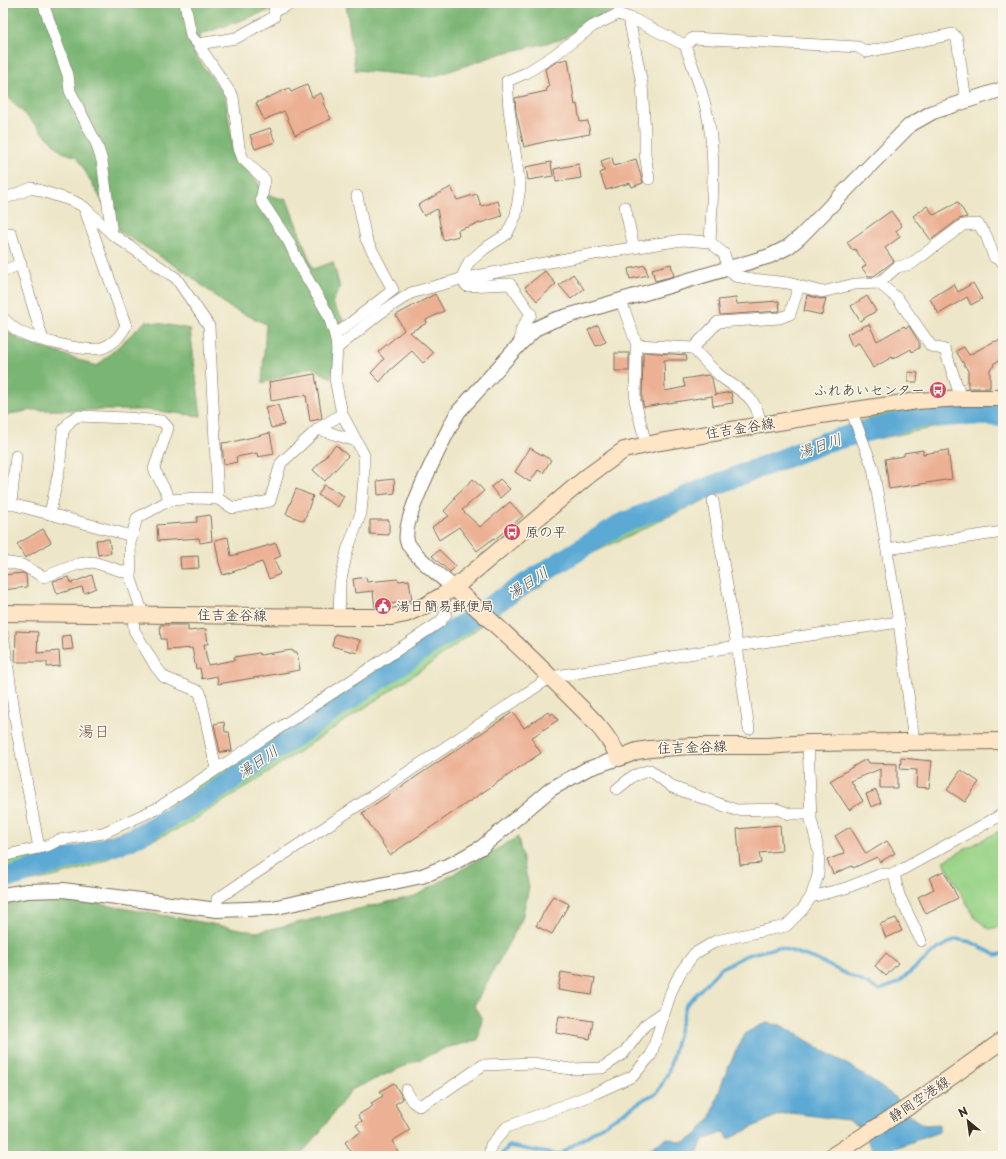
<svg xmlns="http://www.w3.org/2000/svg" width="1006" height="1159" viewBox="0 0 1006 1159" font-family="'Playpen Sans','Klee One',sans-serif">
<rect width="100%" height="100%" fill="#fbf7ec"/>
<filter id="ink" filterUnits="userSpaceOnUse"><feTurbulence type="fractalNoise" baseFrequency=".025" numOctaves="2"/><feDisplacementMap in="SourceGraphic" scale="8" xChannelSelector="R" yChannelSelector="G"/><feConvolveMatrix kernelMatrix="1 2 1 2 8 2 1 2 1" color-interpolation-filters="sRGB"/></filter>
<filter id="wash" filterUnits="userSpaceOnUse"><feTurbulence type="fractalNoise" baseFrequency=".012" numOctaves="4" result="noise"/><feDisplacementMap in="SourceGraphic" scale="16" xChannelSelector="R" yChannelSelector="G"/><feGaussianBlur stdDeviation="0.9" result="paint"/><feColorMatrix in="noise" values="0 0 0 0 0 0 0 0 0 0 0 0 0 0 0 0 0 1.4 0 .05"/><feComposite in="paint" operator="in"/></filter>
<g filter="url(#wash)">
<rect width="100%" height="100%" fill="#ede6c8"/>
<g fill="#98d386" stroke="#6a7e52">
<polygon points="1003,404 1003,424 953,424 851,444 782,467 678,512 589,555 497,614 430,664 249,785 185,826 94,865 53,877 3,887 3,861 73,848 139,826 276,732 366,678 451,622 499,594 541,563 611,520 691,486 771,456 831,431 900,408"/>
<polygon points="1003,829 1003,926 989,929 975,918 943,861"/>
</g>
<g fill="#7ab573" stroke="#5a7048">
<polygon points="3,3 290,3 200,35 195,55 225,96 234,154 268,195 287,200 313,269 333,262 340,288 332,303 344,320 331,378 311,367 262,383 266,324 229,307 185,272 119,231 77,157 62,152 3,92"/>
<polygon points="346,3 613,3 618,9 560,40 503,53 432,77 355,70"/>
<polygon points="146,321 190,329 201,416 147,410 33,410 3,415 3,329 19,339 97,366"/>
<polygon points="518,837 529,887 522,919 474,1006 482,1019 478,1040 445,1048 351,1090 316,1137 299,1156 3,1156 3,905 53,895 111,906 257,932 415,896"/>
</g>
<path fill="#5ba9d4" stroke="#4b6a79" d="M767 1023 780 1025 791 1031 855 1069 895 1097 914 1119 925 1125 939 1124V1132L876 1155 859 1126 847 1120 791 1113 778 1115 728 1139 725 1132 703 1140C701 1144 698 1152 695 1155 690 1158 676 1156 671 1153L662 1156H646L645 1151 668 1138 681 1142 687 1141 696 1135 711 1117 723 1080 735 1053 746 1033 759 1026Z"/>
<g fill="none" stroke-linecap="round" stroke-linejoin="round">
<polyline stroke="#5ba9d4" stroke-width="3.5" points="500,1156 509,1146 558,1155 646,1098 657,1093 668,1073 686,1005 720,969 747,955 779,947 815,959 880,990 898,983 936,950 956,939 971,942 996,955 1003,954"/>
<polyline stroke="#5ba9d4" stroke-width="21" points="3,878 14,876 128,841 211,794 428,646 520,587 619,525 707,488 826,442 916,418 969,415 1003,416"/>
</g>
<g id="blocks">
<g fill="#ecb194">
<polygon points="568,59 575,105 577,104 580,122 588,121 590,134 548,141 524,147 516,112 515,98 547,91 546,88 549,87 545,69 558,61"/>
<polygon points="307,85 312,97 321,93 325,102 323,103 331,119 295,135 284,111 264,120 256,103 289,88 291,92"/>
<polygon points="270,128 275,142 255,149 250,135"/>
<polygon points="612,157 614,166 636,159 643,183 632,187 630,183 606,190 600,173 604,171 601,161"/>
<polygon points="551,162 553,176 528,180 526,167"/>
<polygon points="579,164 581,178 556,182 554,169"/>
<polygon points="451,187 457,200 477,194 481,206 498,201 502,216 458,230 459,236 443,240 437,209 424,216 418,205"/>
<polygon points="958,202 967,217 959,219 931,240 913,216 927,206 934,215"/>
<polygon points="891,211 902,226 896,231 900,237 885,248 894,261 874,276 868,276 862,268 866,265 855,249 852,250 847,242"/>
<polygon points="671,264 674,276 655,281 652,269"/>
<polygon points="645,265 648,275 630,279 628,269"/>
<polygon points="545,271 556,284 537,301 525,287"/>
<polygon points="573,274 584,289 571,299 559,285"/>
<polygon points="973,283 982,299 971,305 967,297 939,314 930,299 954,284 958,292"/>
<polygon points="435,294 444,311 426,320 427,323 410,332 433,353 423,363 412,351 389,371 380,382 371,373 384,359 378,352 404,330 396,315"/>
<polygon points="807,295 820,299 826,298 822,315 804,311"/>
<polygon points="867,296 876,311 860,321 851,306"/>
<polygon points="736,298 737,304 779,301 780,311 720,315 718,300"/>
<polygon points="869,324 877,341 904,326 906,328 909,326 919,342 919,348 912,352 911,349 893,359 892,357 873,368 859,343 852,346 847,334"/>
<polygon points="598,325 606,342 596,346 588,330"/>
<polygon points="1000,340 1000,343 1003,342 1003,358 993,364 994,366 990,369 990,388 968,388 968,371 956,351 964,347 969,355 993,342"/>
<polygon points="643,352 686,355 687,360 664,360 665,391 685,387 683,379 708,375 712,378 715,395 731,392 733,403 713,406 712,396 644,407 642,400"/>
<rect x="615" y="353" width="14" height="18"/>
<polygon points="908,372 918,373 917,382 908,382"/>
<polygon points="315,374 322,418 321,419 310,421 306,395 271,401 269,382"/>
<polygon points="278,405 284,425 271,428 265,407"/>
<polygon points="270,433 274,454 258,457 257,453 236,457 237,462 224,465 222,443 232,442"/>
<polygon points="336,445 348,456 325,481 313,470"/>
<polygon points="530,448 551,460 543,473 538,470 530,482 515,472"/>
<polygon points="923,450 923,454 948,450 952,479 889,489 885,459 904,456 904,453"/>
<polygon points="394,479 395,493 378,495 377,481"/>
<polygon points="473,479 484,491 462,510 480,527 510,502 523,516 495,539 494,538 477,551 459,527 439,540 432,527 449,516 444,511 455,499 454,497"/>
<polygon points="500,479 510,489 500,498 491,487"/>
<polygon points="324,485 344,496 338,507 318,495"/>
<polygon points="296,489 313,496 304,521 286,514"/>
<polygon points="210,515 212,541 200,543 199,538 158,541 157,525 197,522 197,517"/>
<polygon points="370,520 389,520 389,535 370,534"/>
<polygon points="43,529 51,542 25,558 17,544"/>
<polygon points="228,537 231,556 260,548 276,543 281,556 274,559 280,574 269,579 262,562 223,575 219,563 215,540"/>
<polygon points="109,539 111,553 98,555 96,540"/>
<polygon points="439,550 456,566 450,572 432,556"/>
<polygon points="198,556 199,568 181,569 180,557"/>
<polygon points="23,573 26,575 27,587 3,590 3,575"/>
<polygon points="92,575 96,588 84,593 82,587 57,594 53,581 69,577 71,583"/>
<polygon points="366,577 367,582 398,579 399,581 409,580 412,600 375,607 373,591 355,593 353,579"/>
<polygon points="160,625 188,625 188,631 206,629 208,644 204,644 208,665 235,660 234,657 259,653 260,655 292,650 293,652 297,652 300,670 218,684 217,676 202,679 200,668 196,669 192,648 167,650 166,639 161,639"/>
<polygon points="16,631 38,632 37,653 59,651 60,666 47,667 47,662 15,662"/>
<polygon points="335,634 360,640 357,653 332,646"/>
<polygon points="71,635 73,649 63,650 62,636"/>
<polygon points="513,712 524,728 548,712 550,715 553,713 558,720 531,738 541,753 390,855 362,813"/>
<polygon points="224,722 225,732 229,732 232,751 220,752 214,724"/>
<polygon points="901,758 932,761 929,788 916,787 917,770 900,769"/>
<polygon points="867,759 869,763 897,764 897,788 880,788 880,769 851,781 863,801 849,810 830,781 859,763"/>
<polygon points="961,770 979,782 965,802 947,790"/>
<polygon points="876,790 881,803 871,807 866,794"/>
<polygon points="780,825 782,851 759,853 761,863 740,865 737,829"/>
<polygon points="850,827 866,854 887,841 895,853 880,862 877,857 853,868 852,866 833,874 827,860 845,853 835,836"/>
<polygon points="944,871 958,898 926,914 918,897 934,889 929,878"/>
<polygon points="553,896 569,904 552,934 536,926"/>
<polygon points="896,918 902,931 886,938 880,924"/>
<polygon points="886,953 898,963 886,976 875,966"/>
<polygon points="561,972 595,978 592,995 558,990"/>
<polygon points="559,1016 593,1021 590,1039 556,1033"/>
<polygon points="394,1083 403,1099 395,1104 410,1130 392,1141 401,1156 354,1156 345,1142 361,1132 356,1125 362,1121 358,1115 373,1106 371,1103 383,1096 380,1091"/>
</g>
</g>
</g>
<g filter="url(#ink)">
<use href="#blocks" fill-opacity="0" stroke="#796c5a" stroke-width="1"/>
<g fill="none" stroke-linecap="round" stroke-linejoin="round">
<g stroke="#796c5a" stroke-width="12">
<g id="minor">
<polyline points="43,3 68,75 70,91 97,145 102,161 112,234"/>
<polyline points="185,3 191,36 198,44"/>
<polyline points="293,3 274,11 274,17 236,38 198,44 233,97 239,148 243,159 265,180 261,200 289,242 299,264 328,314 335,335 337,348 335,379 342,414 364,455 364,478 361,513 347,551 340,584 339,617"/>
<polyline points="629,18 642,84 645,133 645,154 649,179"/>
<path d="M685 45C694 70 705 97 709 124 716 163 712 203 710 242"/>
<polyline points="3,199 32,188 73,201 84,207 112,234 176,278 209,326 218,499"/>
<polyline points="625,207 634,248"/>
<polyline points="11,233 43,340"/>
<polyline points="3,271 21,264"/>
<polyline points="461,279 469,262 484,249 507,234 516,215 520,187 509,109 507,81 526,73 553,56 593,26 618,14 633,19 685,45 693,38 858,47 866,52 953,34 957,39 966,101"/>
<polyline points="461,279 467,286 510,284 531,314 521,330 520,344"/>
<polyline points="879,283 897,267 911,264 963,225 978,224 986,235 994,257 1003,262"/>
<polyline points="621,301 637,345 693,348"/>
<path d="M3 318C8 323 14 329 20 332 34 339 87 353 102 348 114 344 120 336 126 326L85 210"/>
<polyline points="335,335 393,290 366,239 357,196"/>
<polyline points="637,345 636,351 635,401 646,444"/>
<polyline points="337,348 379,314 411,293 461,279 576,257 682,240 710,242 724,254 729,269 735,276 752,279 788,283 822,292 855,284 879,283 898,299 931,346 945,350 961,398"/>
<polyline points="851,410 873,468 899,622 914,742"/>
<path d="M761 425C756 394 741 393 719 375 710 367 701 357 693 348L718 322 780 318 790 314 799 286"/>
<polyline points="318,429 356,441"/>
<polyline points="16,456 11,504 50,514"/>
<polyline points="713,501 737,646 749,729"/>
<polyline points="132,536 50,514 59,470 63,431 71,420 78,416 127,418 162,421 168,428 154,469 170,500"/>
<polyline points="887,549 1003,532"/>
<polyline points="3,562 22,565 44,577 78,564 93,562 131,574"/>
<polyline points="133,614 134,630 156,667 164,677 200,692 216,769"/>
<polyline points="143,614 131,579 130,543 137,518 170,500 198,498 218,499 233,508 270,501 281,463 318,429 342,414"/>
<polyline points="3,634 17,731 39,848"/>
<polyline points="617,789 633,776 650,770 672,787 736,810 776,809 790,814 811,814"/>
<polyline points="3,856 47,846 59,840 103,833 158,808 440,622 446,614 442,596"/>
<polyline points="811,897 846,888 881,874 894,874"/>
<polyline points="217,910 217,899 551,677 737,646 899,622"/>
<polyline points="921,941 899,895 894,874 1003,814"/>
<polyline points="406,1090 412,1101 419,1106 444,1092 483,1065 533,1063 570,1069 602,1068 623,1054 645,1025 664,1012"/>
<polyline points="489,1156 491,1145 507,1127 591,1095 633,1076 651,1055 671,992 680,973 694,954 716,941 786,926 802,910 811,897 818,875 819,853 811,819 808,743"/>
</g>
</g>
<g stroke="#796c5a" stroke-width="16">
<g id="tertiary">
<path d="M454 588C443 578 411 554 407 541 401 520 443 441 454 419L459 411 520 344 537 328 554 320 770 256 788 247 800 237 910 125 933 112 1003 89"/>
<polyline points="3,895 27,891 63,890 217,910 272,908 422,876 452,864 482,847 551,789 587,769 619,758"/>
</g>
</g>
<g stroke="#796c5a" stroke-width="18">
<g id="secondary">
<path d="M454 588C492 621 530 656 565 692 585 712 607 731 619 758L637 751 650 749 690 746H767L808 743 1003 741"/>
<polyline points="3,613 339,617 391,617 406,614 428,604 454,588 588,476 624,450 660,442 821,415 917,401 961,398 1003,398"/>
<polyline points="832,1156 916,1102 1003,1040"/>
</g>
</g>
<use href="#minor" stroke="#fff" stroke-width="11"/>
<use href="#tertiary" stroke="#fff" stroke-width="14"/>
<use href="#secondary" stroke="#fde5c5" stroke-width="16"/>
</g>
</g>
<defs>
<g id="bus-disc" transform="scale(0.9)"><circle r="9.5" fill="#d1495b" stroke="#fbf7ec"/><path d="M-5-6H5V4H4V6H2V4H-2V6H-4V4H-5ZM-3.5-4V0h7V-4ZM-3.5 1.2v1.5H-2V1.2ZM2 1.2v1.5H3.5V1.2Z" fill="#fff"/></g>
<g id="civic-disc" transform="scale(0.9)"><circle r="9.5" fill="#d1495b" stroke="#fbf7ec"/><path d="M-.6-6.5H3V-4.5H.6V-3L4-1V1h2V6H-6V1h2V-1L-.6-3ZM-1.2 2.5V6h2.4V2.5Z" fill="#fff"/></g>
</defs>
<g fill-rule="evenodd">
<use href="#bus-disc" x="938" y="390"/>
<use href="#bus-disc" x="512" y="532"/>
<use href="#civic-disc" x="383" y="606"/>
</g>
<g text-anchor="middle" stroke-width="3" stroke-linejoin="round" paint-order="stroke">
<g font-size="14" fill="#3b2a1e" stroke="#fbf7ec" text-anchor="start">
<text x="925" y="395" text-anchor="end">ふれあいセンター</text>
<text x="525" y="537">原の平</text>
<text x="396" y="611">湯日簡易郵便局</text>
</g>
<g font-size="14" fill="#3b2a1e" stroke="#fbf7ec">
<text transform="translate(740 428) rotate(-9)" y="5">住吉金谷線</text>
<text transform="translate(232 615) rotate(1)" y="5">住吉金谷線</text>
<text transform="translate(692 747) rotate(-2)" y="5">住吉金谷線</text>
<text transform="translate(919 1099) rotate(-34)" y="5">静岡空港線</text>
</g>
<g font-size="15" font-style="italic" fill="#46565e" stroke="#fbf7ec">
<text transform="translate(820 446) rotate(-19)" y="5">湯日川</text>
<text transform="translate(528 583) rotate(-32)" y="5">湯日川</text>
<text transform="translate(258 762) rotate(-34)" y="5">湯日川</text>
</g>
<g font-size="16" fill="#795947" stroke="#fbf7ec">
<text x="94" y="737">湯日</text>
</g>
</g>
<rect width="1006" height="1159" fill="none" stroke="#fbf7ec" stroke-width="16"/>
<g transform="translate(968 1121) rotate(331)" stroke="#fbf7ec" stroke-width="3" paint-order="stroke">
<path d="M0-3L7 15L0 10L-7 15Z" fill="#3b2a1e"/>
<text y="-6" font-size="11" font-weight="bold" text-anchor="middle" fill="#3b2a1e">N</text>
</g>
</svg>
